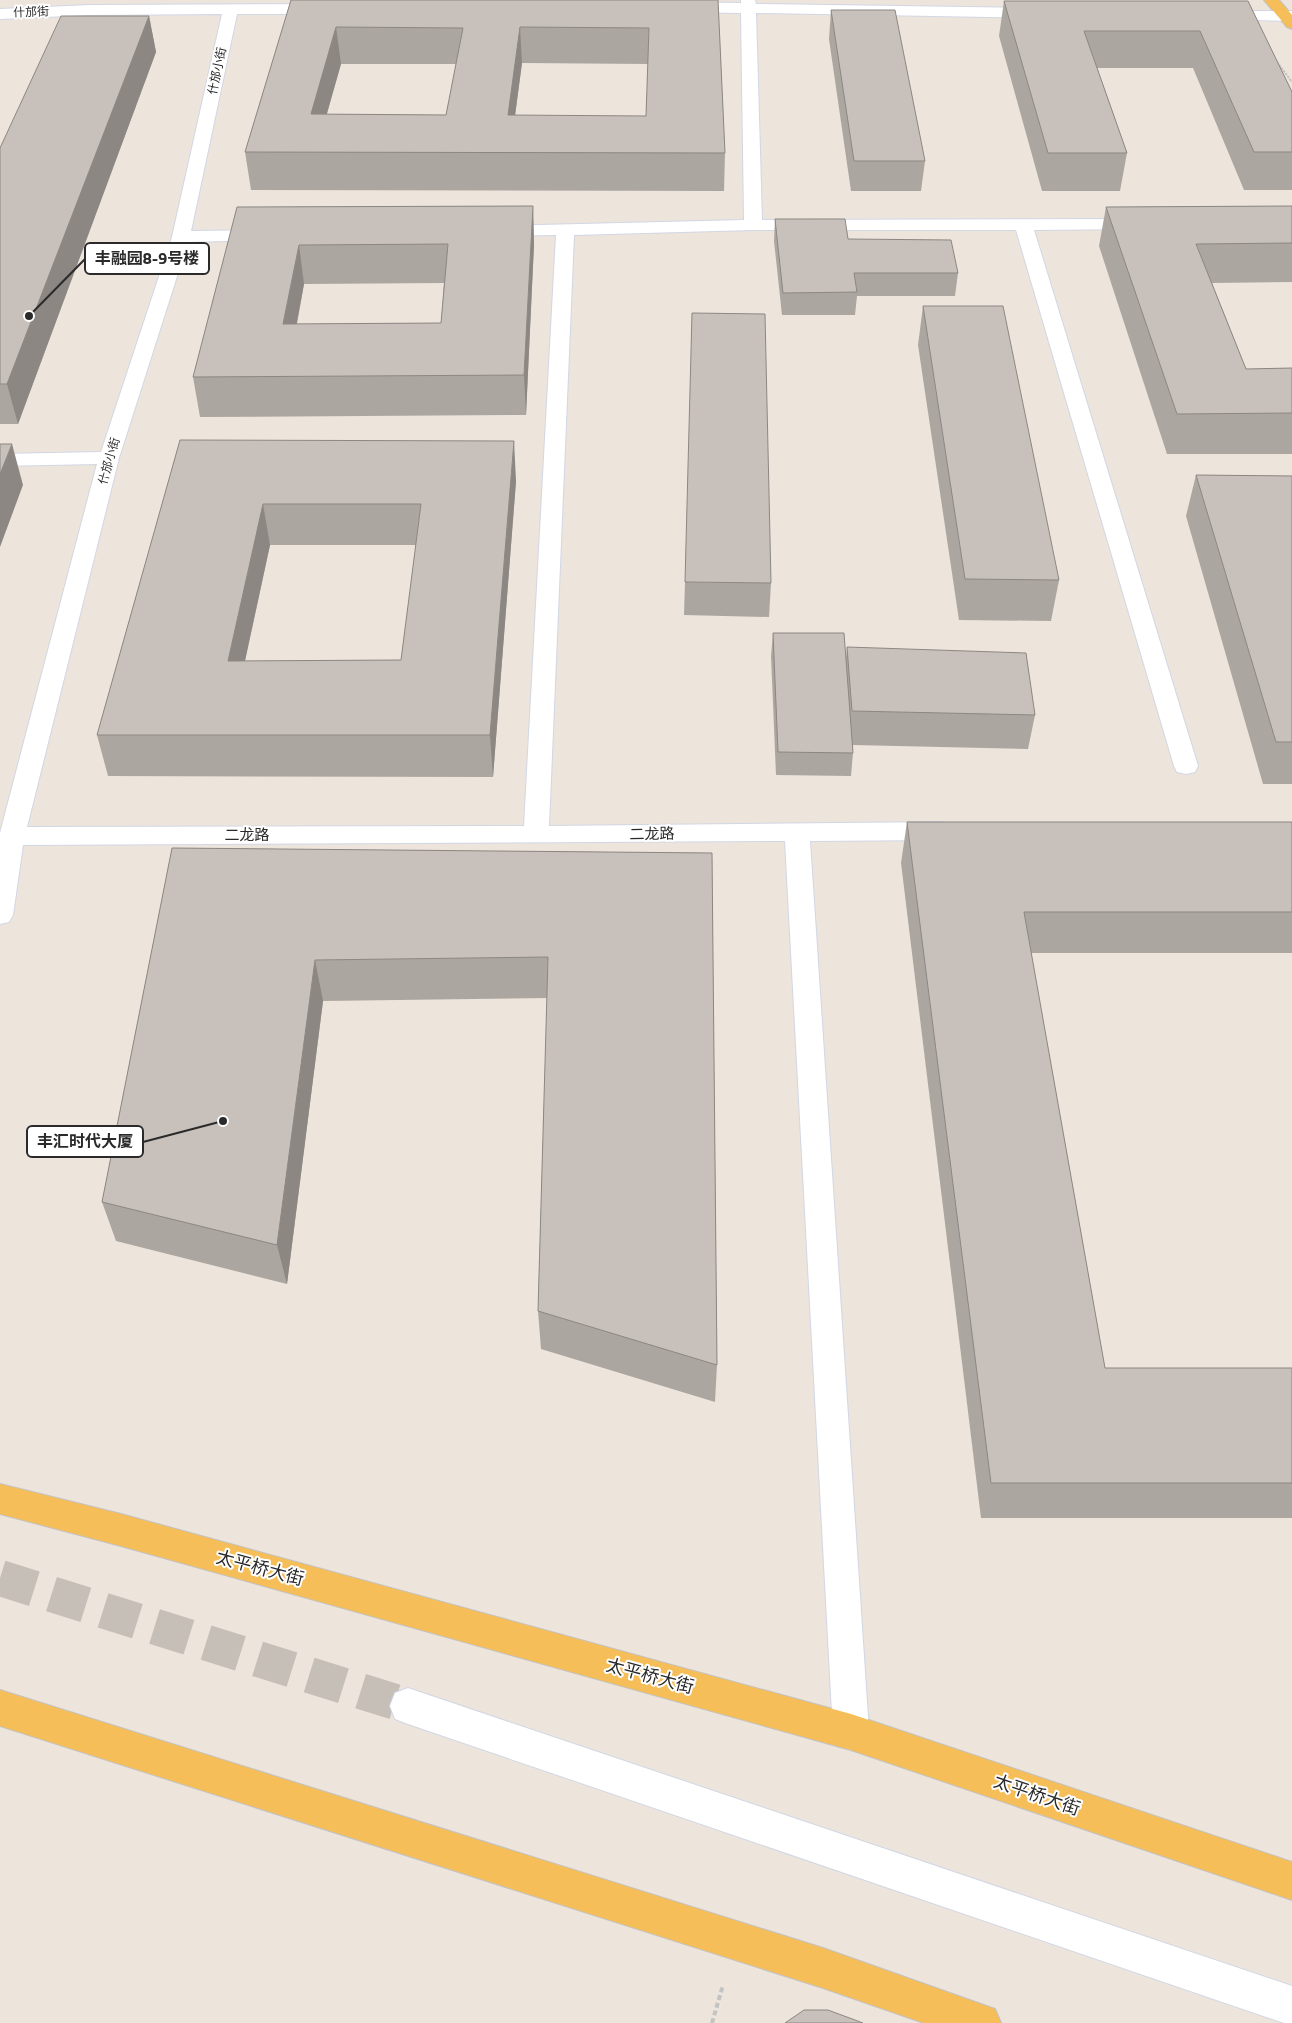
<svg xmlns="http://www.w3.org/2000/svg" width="1292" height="2023" viewBox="0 0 1292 2023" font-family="'Titillium Web','Noto Sans SC',sans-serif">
<rect width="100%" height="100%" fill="#ede4dc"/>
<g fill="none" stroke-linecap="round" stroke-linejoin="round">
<polyline stroke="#c6bfb8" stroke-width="36" stroke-dasharray="36 18" stroke-linecap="butt" points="0,1578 408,1706"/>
<g stroke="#d1d7e4" stroke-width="2">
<g id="minor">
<polygon points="741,0 755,0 756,4 1041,8 1046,10 1049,13 1046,16 1041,18 756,13 762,220 1139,219 1145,220 1148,224 1145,228 1139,229 1034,230 1198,766 1195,772 1186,774 1177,772 1174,766 1016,230 753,230 574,235 549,826 943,822 952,825 956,831 952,837 943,840 810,841 869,1732 864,1745 851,1750 838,1745 833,1732 785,841 23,845 13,915 9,922 0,924 0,833 97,464 0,466 0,454 101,452 172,237 222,14 90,15 0,19 0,9 90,5 326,4 331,6 334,9 331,12 326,14 237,14 191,231 267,230 273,231 276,235 273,239 267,240 188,242 119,458 27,827 524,826 556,235 498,236 492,235 489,231 492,227 498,226 744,220 741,13 681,12 676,10 673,7 676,4 681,2 741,3"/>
<polygon points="1219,11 1292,11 1292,21 1214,19 1211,16 1214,13"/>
<polygon points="408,1688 1292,1986 1292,2023 1284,2023 408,1724 395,1719 390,1706 395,1693"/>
</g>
</g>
<g stroke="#c3c3c3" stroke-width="2">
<g id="major">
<polygon points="1264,0 1279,0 1292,15 1292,29 1287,27"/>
<polygon points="0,1484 121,1514 851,1714 1292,1862 1292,1900 851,1750 121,1546 0,1514"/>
<polygon points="0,1690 823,1948 995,2009 1001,2023 924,2023 823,1988 0,1726"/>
</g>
</g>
<polyline stroke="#c3c3c3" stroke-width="2" stroke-dasharray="2.5 1" stroke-linecap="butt" points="1277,62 1292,82"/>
<polyline stroke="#c3c3c3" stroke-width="4" stroke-dasharray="5 3" stroke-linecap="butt" points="712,2023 723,1985"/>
<use href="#minor" fill="#fff" fill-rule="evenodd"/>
<use href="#major" fill="#f6be58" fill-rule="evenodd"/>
</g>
<g fill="#aca6a1" fill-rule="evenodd">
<path d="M291 0H718L725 153 724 191 251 190 245 152ZM522 63 648 64 646 116H515ZM341 64H456L446 115 327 114Z"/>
<polygon points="1004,1 1248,1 1292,92 1292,190 1244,190 1193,68 1097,68 1127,153 1120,191 1042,191 999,36"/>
<polygon points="831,10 925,161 921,191 851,191 829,39"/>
<polygon points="149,16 156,52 18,424 0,424 0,148"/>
<path d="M533 206 534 244 526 415 200 417 193 377 237 207ZM444 283 441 323 297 324 304 284Z"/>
<polygon points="1292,206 1292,282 1212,283 1246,369 1292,368 1292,454 1167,454 1099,246 1106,207"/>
<polygon points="775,219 848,239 958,273 955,296 857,296 855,315 782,315 774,241"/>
<polygon points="923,306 1059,580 1051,621 959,620 918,345"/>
<path d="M180 440 516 481 493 777 108 776 97 735ZM270 545H416L401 660 245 661Z"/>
<polygon points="1196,475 1292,476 1292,784 1263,784 1186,516"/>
<polygon points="685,582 771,583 769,617 684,615"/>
<polygon points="773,633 846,657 847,647 1035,715 1028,749 853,745 853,753 851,776 776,775 771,656"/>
<polygon points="907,822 1292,822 1292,953 1031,953 1105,1368 1292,1368 1292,1518 981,1518 901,863"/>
<polygon points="172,848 712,853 717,1365 715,1402 541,1349 538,1311 547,998 323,1001 287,1284 116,1241 102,1202"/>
</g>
<g fill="#8c8783">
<polygon points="149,16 156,52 18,424 7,384"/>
<polygon points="336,27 341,64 316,151 311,114"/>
<polygon points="520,27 522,63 510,153 508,115"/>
<polygon points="533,206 534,244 526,415 524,375"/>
<polygon points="299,245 304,284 289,364 283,324"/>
<polygon points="514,441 516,481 493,777 490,735"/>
<polygon points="12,444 23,485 0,547 0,474"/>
<polygon points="263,504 270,545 236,702 228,661"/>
<polygon points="315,960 323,1001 287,1284 277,1245"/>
</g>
<g fill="#c8c1bb" stroke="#8c8783" fill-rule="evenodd">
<path d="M291 0H718L725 153 245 152ZM336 27 463 28 446 115 311 114ZM520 27 649 28 646 116 508 115Z"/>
<polygon points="1004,1 1248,1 1292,92 1292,152 1254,152 1200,31 1084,31 1127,153 1048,153"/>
<polygon points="831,10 895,10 925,161 854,161"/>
<polygon points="61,16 149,16 7,384 0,384 0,148"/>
<path d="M533 206 524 375 193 377 237 207ZM448 244 441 323 283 324 299 245Z"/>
<polygon points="1292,206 1292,243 1196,244 1246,369 1292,368 1292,413 1177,414 1106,207"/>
<polygon points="775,219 845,219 848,239 951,240 958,273 854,273 857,292 783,293"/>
<polygon points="923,306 1003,306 1059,580 965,579"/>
<polygon points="692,313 765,314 771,583 685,582"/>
<path d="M180 440 514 441 490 735H97ZM263 504H421L401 660 228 661Z"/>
<polygon points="0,444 12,444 0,474"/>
<polygon points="1196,475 1292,476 1292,742 1276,742"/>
<polygon points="773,633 844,633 853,753 778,752"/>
<polygon points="847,647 1026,653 1035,715 852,711"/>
<polygon points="907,822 1292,822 1292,912 1024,912 1105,1368 1292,1368 1292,1483 991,1483"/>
<polygon points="172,848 712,853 717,1365 538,1311 548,957 315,960 277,1245 102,1202"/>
<polygon points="804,2010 828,2010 863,2023 785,2023"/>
</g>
<g text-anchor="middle" stroke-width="4" stroke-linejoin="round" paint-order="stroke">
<g font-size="12" fill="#2a2a2a" stroke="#fff">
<text transform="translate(31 12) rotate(-2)" y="4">什邡街</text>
<text transform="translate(217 71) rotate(-78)" y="4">什邡小街</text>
<text transform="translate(109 461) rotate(-74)" y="4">什邡小街</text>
</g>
<g font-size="15" fill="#2a2a2a" stroke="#fff">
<text transform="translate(652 834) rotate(-1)" y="5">二龙路</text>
<text x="247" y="840">二龙路</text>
</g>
<g font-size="18" fill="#2a2a2a" stroke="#fff">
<text transform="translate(260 1568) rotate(15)" y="6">太平桥大街</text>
<text transform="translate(650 1676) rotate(15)" y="6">太平桥大街</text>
<text transform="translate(1037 1795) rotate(19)" y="6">太平桥大街</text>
</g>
</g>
<path fill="none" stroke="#2a2a2a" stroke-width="2" d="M29 316L85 259M223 1121L143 1142"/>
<g fill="#2a2a2a" stroke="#fff" stroke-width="2">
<circle cx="29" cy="316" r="5"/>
<circle cx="223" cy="1121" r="5"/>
</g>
<g fill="#fff" stroke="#2a2a2a" stroke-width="2">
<rect x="85" y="243" width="124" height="31" rx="5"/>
<rect x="27" y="1126" width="116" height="31" rx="5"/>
</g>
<g font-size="16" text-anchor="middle" font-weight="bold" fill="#2a2a2a">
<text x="147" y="264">丰融园8-9号楼</text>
<text x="85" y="1147">丰汇时代大厦</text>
</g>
</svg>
